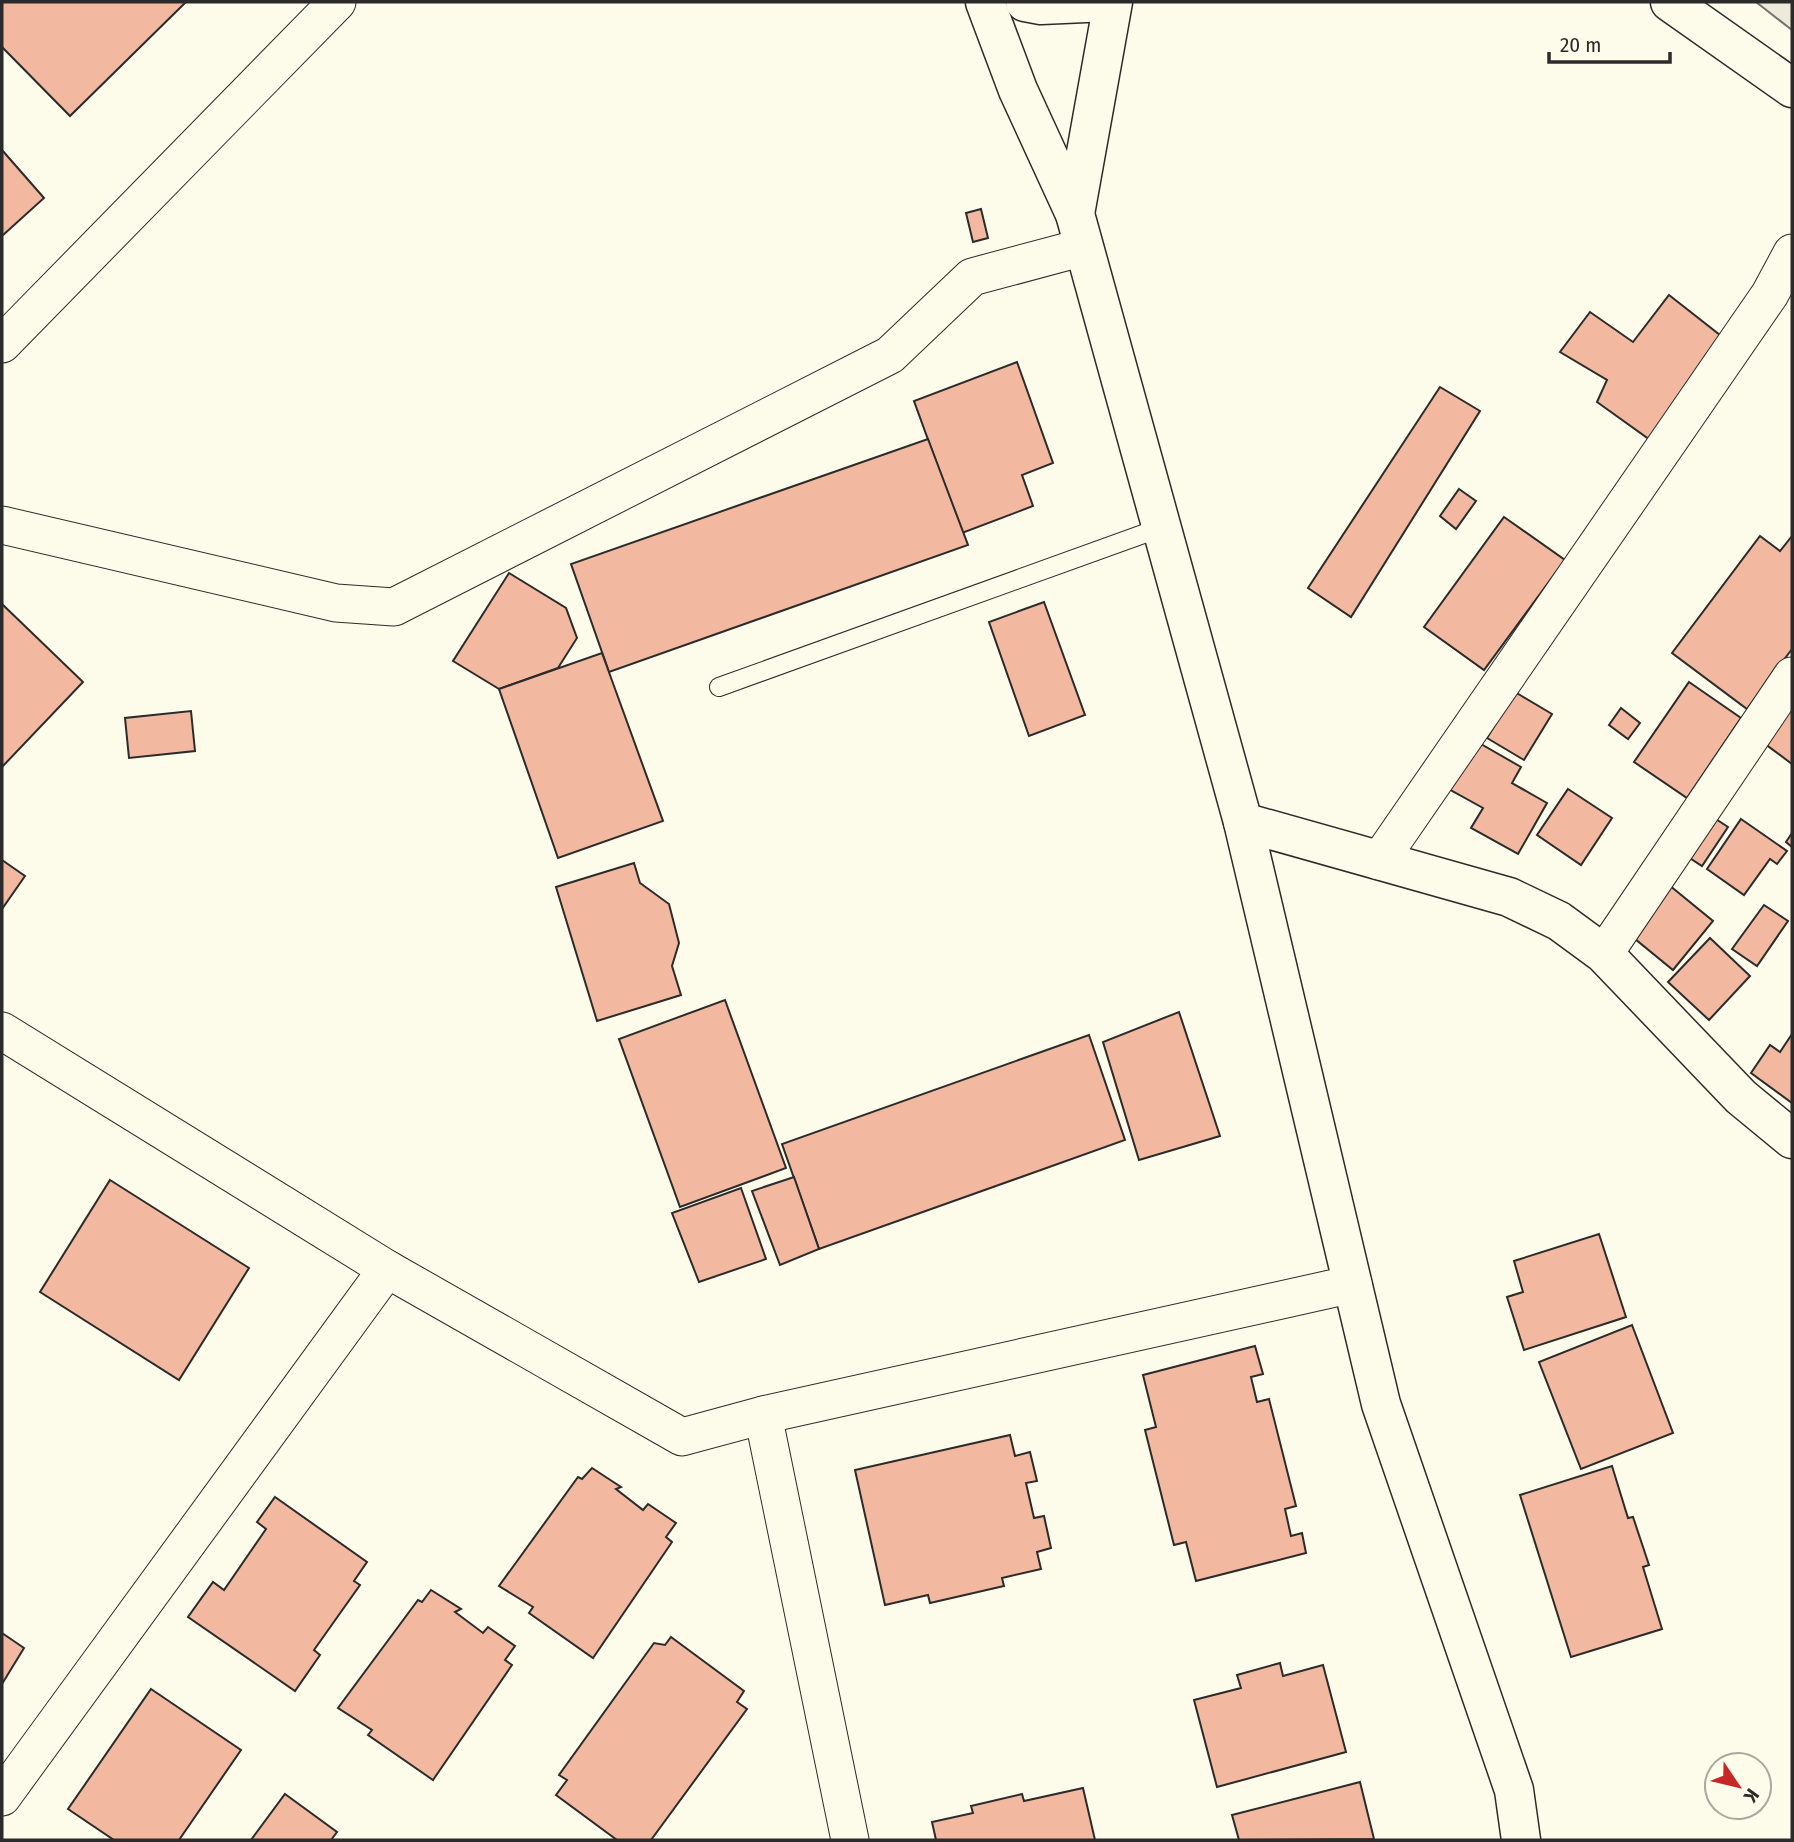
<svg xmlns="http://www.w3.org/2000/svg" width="1794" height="1842" viewBox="0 0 1794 1842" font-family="'Fira Sans Condensed',sans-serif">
<rect width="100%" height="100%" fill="#fdfbea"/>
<polygon fill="#ecebdb" stroke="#74746e" stroke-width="2" points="1756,2 1792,2 1792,30"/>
<g fill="#f2b8a0" stroke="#2b2b2b" stroke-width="2">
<polygon points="2,2 186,2 70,116 2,47"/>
<polygon points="2,150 44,198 2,236"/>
<polygon points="981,209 988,238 973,242 966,213"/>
<polygon points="1669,295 1725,339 1653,442 1597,402 1607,380 1560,352 1590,312 1633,342"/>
<polygon points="1017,362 1053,463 1022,475 1033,506 962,533 914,401"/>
<polygon points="1440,387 1480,411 1351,617 1308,588"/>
<polygon points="928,439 968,545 609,672 571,564"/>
<polygon points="1459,489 1476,501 1456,529 1440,516"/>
<polygon points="1504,517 1565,560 1484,670 1424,627"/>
<polygon points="1760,536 1780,551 1792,536 1792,649 1747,709 1672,653"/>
<polygon points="509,573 566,608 577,638 558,668 499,689 453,661"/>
<polygon points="1044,602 1085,715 1029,736 989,622"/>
<polygon points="2,604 83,682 2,767"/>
<polygon points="602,653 663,821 558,858 499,689"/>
<polygon points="1689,682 1741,718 1687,798 1634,762"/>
<polygon points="1515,692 1552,714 1524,760 1487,738"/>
<polygon points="1792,699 1792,764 1761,741"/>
<polygon points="1621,708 1640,723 1628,739 1609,725"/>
<polygon points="191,711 195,751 129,758 125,718"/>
<polygon points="1474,740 1521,767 1512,783 1547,803 1518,854 1471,828 1483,808 1447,788"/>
<polygon points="1568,789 1612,818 1581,865 1537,835"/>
<polygon points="1705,812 1728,827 1702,866 1679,851"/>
<polygon points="1741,819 1787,851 1777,864 1770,859 1744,895 1707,869"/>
<polygon points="1792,833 1792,847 1786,842"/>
<polygon points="2,860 25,876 2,909"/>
<polygon points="634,863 640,883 669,904 679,943 672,966 681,995 597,1021 556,887"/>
<polygon points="1669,885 1713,921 1673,970 1629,934"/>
<polygon points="1764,905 1788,921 1757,966 1732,949"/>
<polygon points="1710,938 1750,976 1709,1020 1668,982"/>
<polygon points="725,1000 786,1168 680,1207 619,1039"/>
<polygon points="1179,1012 1220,1136 1139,1160 1103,1042"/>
<polygon points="1792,1034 1792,1103 1751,1073 1770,1045 1780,1052"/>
<polygon points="1089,1035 1125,1140 819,1249 782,1144"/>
<polygon points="794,1177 819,1249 780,1265 752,1191"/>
<polygon points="110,1180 249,1268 179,1380 40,1292"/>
<polygon points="741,1188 766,1259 699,1282 672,1213"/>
<polygon points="1599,1234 1626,1317 1524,1350 1507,1297 1523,1292 1514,1261"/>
<polygon points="1632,1325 1673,1433 1581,1469 1539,1362"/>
<polygon points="1255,1346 1263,1374 1251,1377 1257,1402 1269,1399 1296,1506 1285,1509 1291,1536 1302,1533 1306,1553 1196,1581 1186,1542 1174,1545 1145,1430 1156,1427 1143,1375"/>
<polygon points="1010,1435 1015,1456 1030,1452 1037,1481 1026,1483 1034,1518 1044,1516 1051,1548 1037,1552 1041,1569 1002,1578 1004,1586 930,1603 928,1595 885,1605 855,1470"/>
<polygon points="1612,1466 1628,1518 1633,1517 1649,1565 1643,1567 1662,1629 1571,1657 1520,1495"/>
<polygon points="592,1468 621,1487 616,1489 643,1510 648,1504 676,1523 666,1537 672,1542 593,1658 529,1613 533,1607 499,1586 578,1477 582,1479"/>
<polygon points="275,1497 367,1562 354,1581 360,1585 314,1650 320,1655 295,1691 188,1617 213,1582 224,1590 266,1529 257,1522"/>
<polygon points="431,1590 461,1609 455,1612 483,1633 488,1627 515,1646 505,1660 512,1665 433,1780 368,1735 372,1730 338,1708 418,1600 422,1602"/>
<polygon points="2,1633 24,1648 2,1684"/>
<polygon points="671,1637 744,1691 737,1702 747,1709 651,1840 617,1840 556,1795 567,1780 559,1775 654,1643 665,1645"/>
<polygon points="1280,1663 1283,1676 1323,1665 1346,1752 1217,1787 1194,1700 1241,1688 1237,1675"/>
<polygon points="151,1689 241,1750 179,1840 114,1840 68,1809"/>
<polygon points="1360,1782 1374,1839 1239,1840 1232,1815"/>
<polygon points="1083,1788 1095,1840 936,1840 932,1822 973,1813 971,1806 1022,1794 1024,1801"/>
<polygon points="285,1794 337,1832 331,1840 251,1840"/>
</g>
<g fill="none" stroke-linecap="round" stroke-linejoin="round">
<g stroke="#2b2b2b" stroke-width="20">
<polyline id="lane" points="719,687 1160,528"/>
</g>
<g stroke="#2b2b2b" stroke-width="39">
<g id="street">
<polyline points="2,344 337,2"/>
<polyline points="2,525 336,603 394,607 890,355 972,277 1084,247"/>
<polyline points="1379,861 1770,294 1792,253"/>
<polyline points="1604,954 1792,676"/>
<polyline points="2,1031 387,1269 682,1437 763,1415 1353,1284"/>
<polyline points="763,1415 850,1840"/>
<polyline points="2,1797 387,1269"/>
</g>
</g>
<g stroke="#2b2b2b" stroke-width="41">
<g id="secondary">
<polyline points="985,2 1018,90 1075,214 1243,822 1381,1404 1514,1790 1521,1840"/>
<polyline points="1025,2 1041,5 1108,2"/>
<polyline points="1670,2 1792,88"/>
<polyline points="1075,214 1113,2"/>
<polyline points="1243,822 1509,897 1559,921 1604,954 1741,1097 1792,1139"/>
</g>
</g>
<use href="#lane" stroke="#fdfbea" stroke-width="18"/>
<use href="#street" stroke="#fdfbea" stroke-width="37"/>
<use href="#secondary" stroke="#fdfbea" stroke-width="38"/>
</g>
<rect width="1794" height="1842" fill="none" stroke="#2b2b2b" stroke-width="7"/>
<g transform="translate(1738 1786) rotate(125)"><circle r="33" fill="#fdfbea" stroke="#a9a89e" stroke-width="2"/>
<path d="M0-5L12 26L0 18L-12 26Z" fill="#c62828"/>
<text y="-10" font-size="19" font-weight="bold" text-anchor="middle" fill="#2b2b2b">K</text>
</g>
<path d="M1549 52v10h121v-10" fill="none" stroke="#2b2b2b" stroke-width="3.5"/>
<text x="1560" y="52" font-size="21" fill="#2b2b2b" stroke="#fdfbea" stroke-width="5" paint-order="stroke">20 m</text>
</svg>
